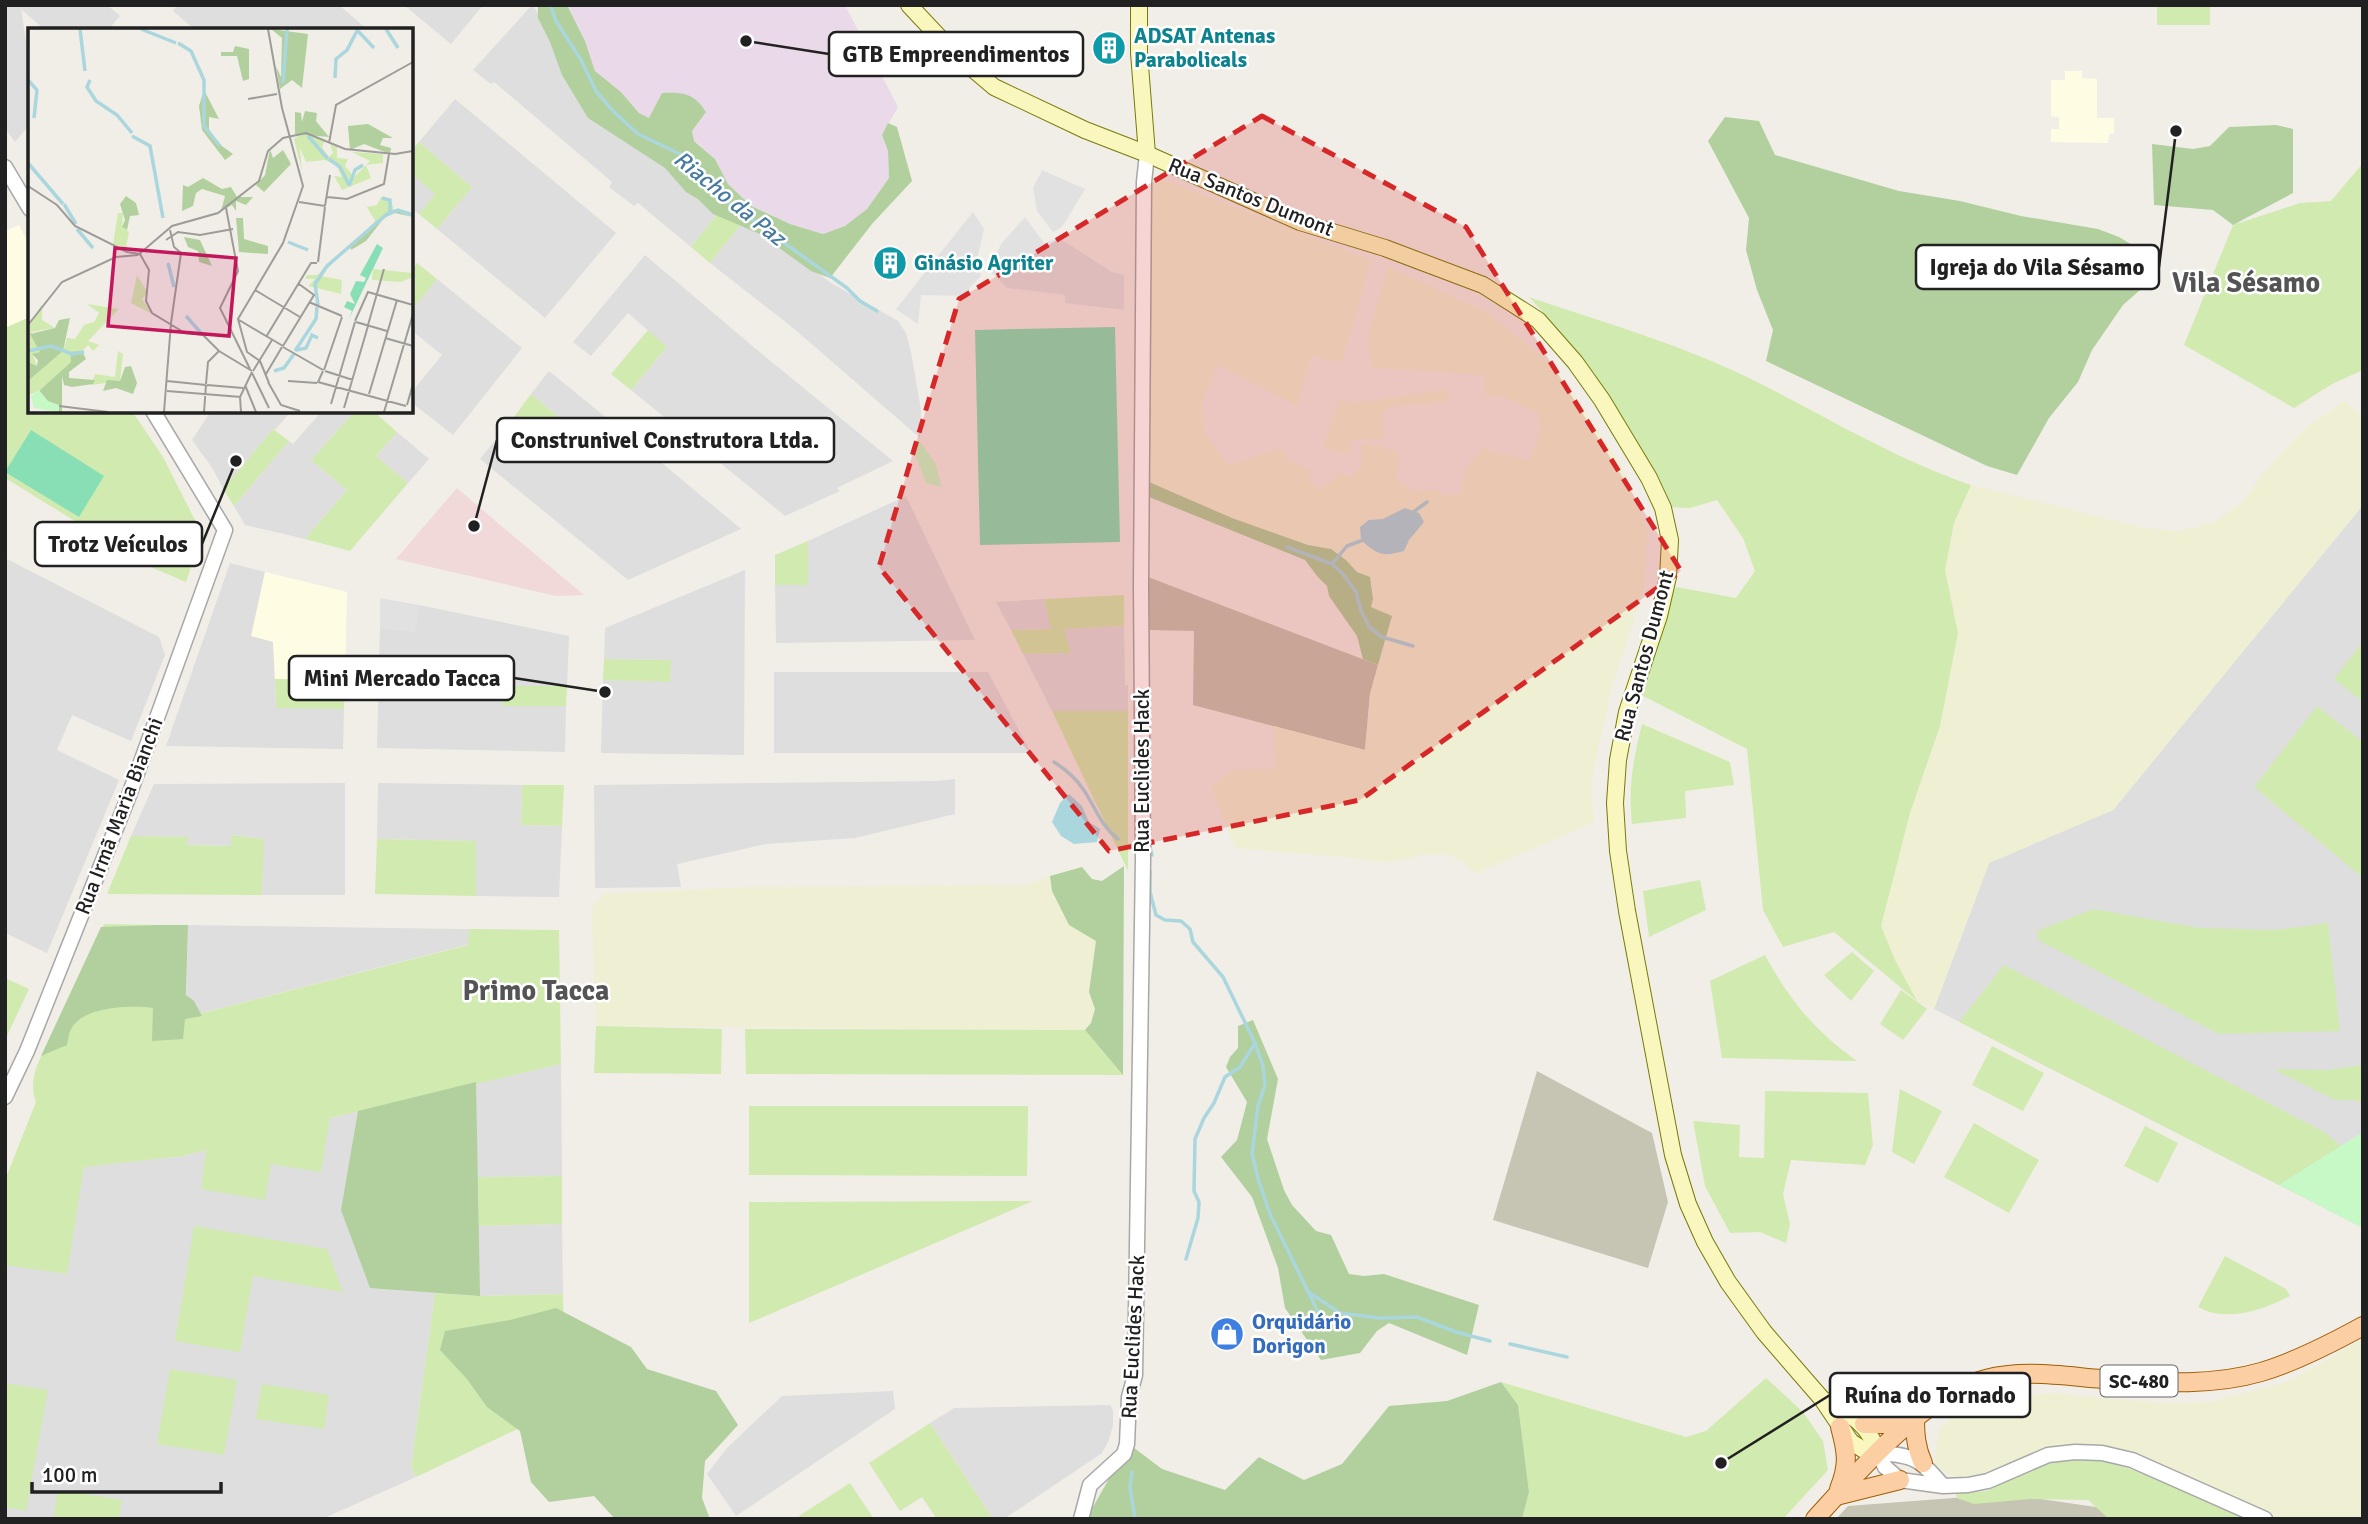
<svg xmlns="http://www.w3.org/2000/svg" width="2368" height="1524" viewBox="0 0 2368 1524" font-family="Signika,sans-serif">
<rect width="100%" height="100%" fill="#f1eee8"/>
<g fill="#dfdede">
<polygon points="5,5 107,5 120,16 108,30 45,30 21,9 27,47 30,50 30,124 15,142 5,128"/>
<polygon points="177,5 339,5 368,30 195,30 173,11"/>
<polygon points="404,5 483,5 451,44"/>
<polygon points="532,5 560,42 725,204 691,247 638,203 634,206 609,187 612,182 494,82 491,84 473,70"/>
<polygon points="455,99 616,233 545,318 437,229 472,187 419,142"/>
<polygon points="411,173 436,194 419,214 411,208"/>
<polygon points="745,219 831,283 898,321 906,333 911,352 921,410 920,438 792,327 710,263"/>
<polygon points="645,255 756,349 893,461 837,488 840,491 785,516 631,390 667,347 628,313 591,356 573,342"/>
<polygon points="437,279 522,348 453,435 411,402 411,393 442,355 411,330 411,311"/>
<polygon points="549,371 657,459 741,529 628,580 480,459 514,417 560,454 578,433 531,394"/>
<polygon points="211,411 291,411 275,430 273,429 223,489 213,469 192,440"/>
<polygon points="322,411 355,411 311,460 347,490 305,539 245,525 234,506 289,441 293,444"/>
<polygon points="397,432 429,459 408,483 376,456"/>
<polygon points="906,496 975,640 776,643 775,585 808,585 808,541"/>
<polygon points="2363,505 2363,1228 1934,1009 1989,863 2113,810"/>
<polygon points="5,558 159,637 165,655 131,741 72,715 57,750 119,780 47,953 5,933"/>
<polygon points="230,563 265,572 252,636 273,641 276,707 344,709 343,749 166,746"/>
<polygon points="745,570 744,755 601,753 603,680 670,681 670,660 604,659 605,628"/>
<polygon points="1044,599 1052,629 1011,630 996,602"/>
<polygon points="419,605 569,636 567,686 502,686 502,706 566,706 565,752 377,748 380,627 414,632"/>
<polygon points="1124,626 1125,685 1128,685 1128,711 1052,711 1023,654 1071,653 1063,629"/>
<polygon points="774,672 988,672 1031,753 774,753"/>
<polygon points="955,779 955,814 855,838 766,844 677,864 681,887 595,888 594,785 937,781"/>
<polygon points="345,783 345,895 262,895 263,839 232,835 231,846 186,845 188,837 131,836 154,784"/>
<polygon points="378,783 522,785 521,825 562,826 559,897 476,896 476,841 377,839"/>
<polygon points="188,925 525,930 186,1017"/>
<polygon points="561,1064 562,1176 478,1177 479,1226 562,1224 563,1294 480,1296 435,1293 411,1467 416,1477 322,1519 5,1519 5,1180 8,1175 183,1156 358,1111"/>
<polygon points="893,1391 895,1409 736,1516 707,1474 727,1448 782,1396"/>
<polygon points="1110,1405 1113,1410 1113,1426 1108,1442 1102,1453 1004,1519 993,1519 930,1423 954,1408"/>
</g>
<polygon fill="#f1d8d9" points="457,488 499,524 584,595 556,596 396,559"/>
<polygon fill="#eadae9" points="567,5 845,5 898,107 882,135 888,151 889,178 867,209 845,226 823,234 790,224 751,206 728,184 715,159 696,142 639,113 621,92 595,71 585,41"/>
<g fill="#fffce4">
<polygon points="2065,71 2082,71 2082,78 2097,79 2097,118 2114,118 2114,134 2109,134 2108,143 2051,142 2051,129 2059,129 2059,117 2051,116 2051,80 2065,80"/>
<polygon points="19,225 30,246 30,317 5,328 5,231"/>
<polygon points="265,572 347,592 345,680 275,679 273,642 251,636"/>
</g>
<g fill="#c6c5b3">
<polygon points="1148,577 1378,665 1370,694 1365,750 1193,705 1194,631 1150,630"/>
<polygon points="1537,1071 1652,1133 1668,1202 1648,1268 1493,1220"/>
<polygon points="2006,1494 2130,1512 2132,1519 1836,1519 1848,1506"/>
</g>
<g fill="#efefd4">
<polygon points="1146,173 1371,260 1342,363 1311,356 1297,406 1217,365 1202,403 1204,433 1229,465 1282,448 1290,461 1312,470 1308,481 1322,489 1339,473 1352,476 1362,465 1361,444 1378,446 1397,451 1400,463 1395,476 1412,491 1438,490 1441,495 1460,494 1465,469 1483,447 1497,453 1530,460 1540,432 1538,413 1503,397 1485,396 1484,375 1372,368 1367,338 1388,266 1488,313 1547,360 1576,398 1621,465 1647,530 1646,563 1642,595 1611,690 1591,782 1594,822 1477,873 1452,855 1426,854 1390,863 1344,857 1235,848 1211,787 1232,770 1275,769 1274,726 1365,750 1370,694 1392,616 1371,607 1370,577 1357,572 1346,560 1331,549 1308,545 1232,518 1149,482"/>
<polygon points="1448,389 1449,402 1391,406 1384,413 1383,439 1352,440 1349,455 1323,447 1339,400 1357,403"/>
<polygon points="2345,401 2363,417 2363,505 2113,810 1989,863 1934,1009 1917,1001 1895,960 1880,926 1910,813 1940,726 1958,633 1945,570 1954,523 1971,485 2145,528 2180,531 2214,522 2243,501 2263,473 2307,426"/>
<polygon points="1050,876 1052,891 1069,925 1097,941 1089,992 1095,1009 1091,1023 1085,1030 596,1026 592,919 593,905 604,894 749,887 1027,885"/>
<polygon points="2363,1339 2363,1519 2279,1519 2149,1462 2046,1451 2019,1459 1981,1475 1955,1478 1934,1464 1939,1428 1975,1402 2050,1393 2160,1403 2211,1402 2290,1381"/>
</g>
<g fill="#d1eab0">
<rect x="2157" y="5" width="53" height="20"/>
<polygon points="419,142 472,187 437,229 419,214 435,194 411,173 411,151"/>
<polygon points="2363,163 2363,370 2332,384 2294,408 2184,345 2233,225 2300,203 2331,201"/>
<polygon points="725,204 745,219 710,263 691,247"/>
<polygon points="417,263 437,279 411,311 411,270"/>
<path d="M1529 297C1602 322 1676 343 1745 376 1820 413 1892 458 1971 485L1954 523 1945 570 1958 633 1940 726 1910 813 1881 926 1895 960 1917 1001 1834 932 1783 947 1763 910 1747 749 1643 696 1662 617 1676 587 1736 598 1755 571 1743 538 1717 500 1690 508 1669 507C1656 483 1647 457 1633 434 1603 385 1569 339 1529 297Z"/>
<polygon points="30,317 30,411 132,411 163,457 202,534 186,582 99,545 83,526 5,478 5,328"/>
<polygon points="648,330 667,347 631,390 611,374"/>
<polygon points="531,394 578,433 561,454 514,417"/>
<polygon points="355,411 373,411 397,432 376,456 408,483 350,551 305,539 347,490 311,460"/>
<polygon points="273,429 289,441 234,506 223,489"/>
<polygon points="808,541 808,585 775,585 775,555"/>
<polygon points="1124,595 1124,626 1064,629 1071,653 1023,654 1011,630 1051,629 1044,599"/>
<polygon points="2363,642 2363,702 2334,679"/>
<polygon points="604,659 671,660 670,682 603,680"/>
<polygon points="275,679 345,680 344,709 276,708"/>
<polygon points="502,686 567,686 566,706 502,706"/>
<polygon points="2317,706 2363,742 2363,878 2254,787"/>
<polygon points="1128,711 1128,871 1052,711"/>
<path d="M1642 724 1730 762 1734 785 1685 791 1686 818 1632 824C1628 784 1633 762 1642 724Z"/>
<polygon points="522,785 564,785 562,826 521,825"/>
<polygon points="231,835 264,839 262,895 107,894 131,836 189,837 186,845 231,846"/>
<polygon points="377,839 476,841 476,896 375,894"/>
<polygon points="1700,880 1706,910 1649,937 1643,891"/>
<polygon points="2093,909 2199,928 2276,930 2328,923 2340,1031 2219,1034 2038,940 2037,931"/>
<path d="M104 924 158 925 155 1025 468 945 469 929 559 930 561 1064 330 1118 321 1172 271 1164 265 1200 201 1189 206 1150 183 1156 84 1167 67 1274 5 1265V1180L36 1102C30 1085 34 1072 41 1056L56 1049Z"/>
<polygon points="1852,952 1874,971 1851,1001 1824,975"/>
<path d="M1765 955C1790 1001 1815 1031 1857 1061L1722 1058 1710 981Z"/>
<polygon points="2004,965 2326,1133 2341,1146 2279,1185 1959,1022"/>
<polygon points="5,978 29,989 5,1040"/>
<polygon points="1901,990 1927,1009 1903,1040 1880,1024"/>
<polygon points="596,1026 722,1029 721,1074 594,1073"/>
<polygon points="745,1029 1085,1030 1123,1075 746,1074"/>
<polygon points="1992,1046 2044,1073 2023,1111 1972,1085"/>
<polygon points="2363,1065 2363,1102 2351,1100 2335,1100 2273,1069 2327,1070"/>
<polygon points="1900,1089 1942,1111 1914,1164 1892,1152"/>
<polygon points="1765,1091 1868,1093 1873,1145 1865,1165 1791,1160 1783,1194 1790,1224 1786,1243 1760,1232 1730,1233 1705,1186 1693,1121 1740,1125 1739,1157 1764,1158"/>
<polygon points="749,1106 1028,1106 1027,1176 749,1175"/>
<polygon points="1974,1123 2039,1160 2009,1213 1944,1177"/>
<polygon points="2145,1126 2178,1143 2158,1183 2124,1166"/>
<polygon points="562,1176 562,1224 479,1226 478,1177"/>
<polygon points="1033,1201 749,1323 749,1202"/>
<polygon points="194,1226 327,1249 343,1292 253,1276 240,1352 175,1341"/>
<path d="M2225 1256 2286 1289 2290 1296C2263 1310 2226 1323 2198 1307Z"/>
<polygon points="435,1293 480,1296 563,1294 566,1406 416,1477 411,1467"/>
<polygon points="170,1369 237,1380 224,1455 157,1444"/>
<polygon points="1766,1378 1803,1412 1823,1441 1828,1470 1783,1519 1522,1519 1529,1492 1518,1405 1501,1382 1686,1437 1706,1431"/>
<polygon points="5,1383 48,1390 26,1511 5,1507"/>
<polygon points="262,1384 329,1395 324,1429 256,1419"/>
<polygon points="930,1423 993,1519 937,1519 922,1497 900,1511 869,1463"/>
<path d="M2077 1456C2136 1465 2190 1493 2244 1519H2109L2088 1500 2030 1499 1974 1504 1957 1498 1956 1494 1987 1491 2049 1460Z"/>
<polygon points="850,1483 874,1519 800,1519 799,1516"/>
<polygon points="58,1490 122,1500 119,1519 53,1519"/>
</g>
<g fill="#b1d09e">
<path d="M538 5H567L585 41 595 71 621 92 639 113 649 118 662 93C683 92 694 93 706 112L692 131 694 141 715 159 728 184 751 206 790 224 823 234 845 226 867 209 889 178 888 151 882 135 888 123 897 127 912 181 872 224 830 278 811 271 760 234 713 214 698 199 686 192 665 168 588 118 562 75 550 42 538 18Z"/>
<polygon points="1725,117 1759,121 1775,155 1899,191 1960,201 2021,216 2098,229 2119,237 2157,260 2148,283 2123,305 2092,350 2078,382 2049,418 2017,475 1987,466 1766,361 1773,330 1757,290 1746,250 1749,218 1708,141"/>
<polygon points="2276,125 2293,129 2293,193 2233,225 2213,210 2154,205 2152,144 2193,149 2210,146 2229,127"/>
<polygon points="1149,482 1232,518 1308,545 1331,549 1346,560 1357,572 1370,577 1373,599 1371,607 1392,616 1378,665 1363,659 1357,636 1329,596 1327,586 1317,576 1305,560 1149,497"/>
<polygon points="1124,866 1123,1075 1085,1030 1091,1023 1095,1009 1089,992 1096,941 1069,925 1052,891 1050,876 1082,867 1092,879 1102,881"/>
<path d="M158 925H188L186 995 194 1001 202 1016 185 1019 183 1039 152 1041 153 1008C131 1005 83 1006 71 1029 69 1033 68 1040 67 1045L41 1056 101 927Z"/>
<polygon points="1253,1020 1278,1079 1267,1139 1284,1190 1292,1205 1316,1231 1331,1235 1349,1274 1364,1276 1384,1274 1479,1305 1467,1355 1389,1323 1377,1331 1360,1353 1321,1360 1285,1308 1278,1268 1252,1197 1221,1157 1237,1140 1247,1102 1226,1067 1230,1057 1238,1048 1238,1026"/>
<polygon points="476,1082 480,1296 370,1288 341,1210 358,1111"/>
<polygon points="556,1308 631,1347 647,1369 716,1391 738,1425 705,1461 702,1498 710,1519 615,1519 594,1496 549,1502 531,1482 520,1431 487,1407 467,1379 440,1350 445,1331 510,1320"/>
<polygon points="1501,1382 1518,1405 1529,1492 1522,1519 1086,1519 1129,1444 1162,1469 1225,1490 1259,1457 1304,1480 1342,1464 1389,1406 1447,1401"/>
</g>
<g fill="#c7f9c7">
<polygon points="919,440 935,463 942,487 926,483 912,447"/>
<polygon points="2363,1132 2363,1228 2279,1185"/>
</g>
<g fill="#88dfb6">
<polygon points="1115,327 1120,542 980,545 975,330"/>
<polygon points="31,430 104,476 79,517 5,472"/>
</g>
<g fill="#e1e1e1">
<polygon points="1042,170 1085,189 1062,227 1053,232 1037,211 1033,188"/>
<polygon points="973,212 984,229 977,259 981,276 970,287 968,296 921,295 918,324 896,309"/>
<polygon points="1025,217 1044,243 1059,238 1112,272 1124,275 1124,310 1065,303 1065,295 1007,288 989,270 1001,244"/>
<polygon points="380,598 419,605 414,632 380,627"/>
</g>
<g fill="#aad6de">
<path d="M1405 508 1419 513 1424 522 1409 540 1404 551C1382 557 1378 555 1361 540L1360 527 1369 520 1383 519Z"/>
<polygon points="1069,794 1082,806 1089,822 1100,829 1097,842 1074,844 1061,836 1052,822 1060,803"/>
</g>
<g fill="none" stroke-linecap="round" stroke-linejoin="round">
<g stroke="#aad6de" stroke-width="3.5">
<polyline points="550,5 556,21 581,60 596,91 613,111 638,134 682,155 730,204 847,288 860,301 877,311"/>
<polyline points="1412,513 1427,502"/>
<polyline points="1287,547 1332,564 1342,573 1356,592 1361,611 1370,628 1382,637 1413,646"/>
<polyline points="1332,564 1347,546 1366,539"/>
<path d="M1054 762C1065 769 1075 777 1083 789 1095 806 1100 825 1118 839"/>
<polyline points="1149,843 1152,855"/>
<polyline points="1150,871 1150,892 1156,915 1165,920 1181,921 1190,929 1193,942 1223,977 1255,1043 1263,1066 1265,1085 1258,1106 1252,1154 1259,1182 1270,1214 1318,1312"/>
<polyline points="1186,1259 1198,1218 1199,1202 1194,1191 1195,1139 1204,1118 1214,1103 1225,1077 1240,1067 1255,1043"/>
<polyline points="1310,1293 1340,1313 1379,1318 1417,1317 1456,1332 1490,1341"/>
<polyline points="1510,1344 1567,1357"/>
<polyline points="1132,1472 1130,1487 1135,1519"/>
</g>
<g stroke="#a8a8a8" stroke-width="17">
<g id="tertiary">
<polyline points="5,167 30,209"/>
<polyline points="5,1097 27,1051 128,798 225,530 153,411"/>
<path d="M1943 1486C1920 1459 1914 1455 1878 1453L1885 1467 1900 1480 1943 1486 1968 1485 1988 1481 2048 1455 2075 1452 2102 1453 2132 1460 2265 1519"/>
<polyline points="1081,1519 1090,1485 1124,1454 1127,1444 1129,1397 1135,1375 1143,860 1141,585 1144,182 1147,154"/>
</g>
</g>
<g stroke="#777a06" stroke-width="18">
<g id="secondary">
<polyline points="909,5 955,54 994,87 1085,130 1147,154 1300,222 1385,248 1483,285 1538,320 1575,362 1602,400 1649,478 1663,508 1670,540 1668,577 1659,616 1627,712 1618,760 1615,803 1618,851 1627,911 1673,1155 1688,1204 1705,1242 1728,1282 1764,1332 1822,1399 1851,1442 1864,1450 1878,1453"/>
<polyline points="1139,5 1139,53 1147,154"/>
<path d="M1824 1400C1851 1415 1868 1423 1878 1453"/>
</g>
</g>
<g stroke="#9d5d02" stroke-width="20">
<g id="primary">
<path d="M1915 1418C1915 1434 1916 1448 1923 1463"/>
<polyline points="1864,1424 1892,1424 1915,1418"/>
<path d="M1839 1489C1849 1464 1847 1453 1840 1427"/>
<polyline points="1836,1496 1900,1480"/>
<path d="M1815 1519C1857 1473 1924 1394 1986 1379 2023 1369 2064 1376 2102 1379 2154 1382 2210 1387 2261 1372 2295 1362 2332 1343 2363 1326"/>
</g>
</g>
<use href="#tertiary" stroke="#fff" stroke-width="14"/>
<use href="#secondary" stroke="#f9f7be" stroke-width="16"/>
<use href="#primary" stroke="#fbcea4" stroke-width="18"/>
</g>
<path fill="#d62828" fill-opacity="0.2" stroke="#d62828" stroke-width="5" stroke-dasharray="14 9" stroke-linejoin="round" d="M1262 116 1466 227 1681 571 1360 800 1109 851 879 567 959 299Z"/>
<defs>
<g id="building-disc" transform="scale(1.75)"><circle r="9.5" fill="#0f9aa8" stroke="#fff"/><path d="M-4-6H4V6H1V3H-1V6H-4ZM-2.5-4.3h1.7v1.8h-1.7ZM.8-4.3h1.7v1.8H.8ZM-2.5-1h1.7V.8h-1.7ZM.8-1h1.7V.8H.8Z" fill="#fff"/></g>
<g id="shop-disc" transform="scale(1.75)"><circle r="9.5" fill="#3f7fe0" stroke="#fff"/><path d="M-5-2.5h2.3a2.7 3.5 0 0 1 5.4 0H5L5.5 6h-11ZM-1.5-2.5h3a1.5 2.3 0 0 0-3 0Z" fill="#fff"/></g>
</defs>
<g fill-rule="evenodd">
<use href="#building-disc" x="1109" y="48"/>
<use href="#building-disc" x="890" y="263"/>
<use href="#shop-disc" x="1227" y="1334"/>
</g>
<g text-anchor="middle" stroke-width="5" stroke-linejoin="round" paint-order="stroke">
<rect fill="#fff" stroke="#646464" stroke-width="2" x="2100.5" y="1365.5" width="77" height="31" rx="5"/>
<g font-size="19" font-weight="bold" fill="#212121">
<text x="2139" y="1388">SC-480</text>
</g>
<g font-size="21" font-weight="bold" fill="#0d838f" stroke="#fff" text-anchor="start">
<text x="1134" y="43">ADSAT Antenas<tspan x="1134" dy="24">Parabolicals</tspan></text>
<text x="914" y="270">Ginásio Agriter</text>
</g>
<g font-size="21" fill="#212121" stroke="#fff">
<text transform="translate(1251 197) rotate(22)" y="7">Rua Santos Dumont</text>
<text transform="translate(1644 656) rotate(-75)" y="7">Rua Santos Dumont</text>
<text transform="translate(1142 771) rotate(-90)" y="7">Rua Euclides Hack</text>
<text transform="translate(119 816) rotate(-69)" y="7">Rua Irmã Maria Bianchi</text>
<text transform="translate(1133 1337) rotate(-87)" y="7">Rua Euclides Hack</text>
</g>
<g font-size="21" font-weight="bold" fill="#366cbe" stroke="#fff" text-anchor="start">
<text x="1252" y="1329">Orquidário<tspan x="1252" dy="24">Dorigon</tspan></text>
</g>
<g font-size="23" font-style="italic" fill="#477ba1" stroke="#fff">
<text transform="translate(730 198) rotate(39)" y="8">Riacho da Paz</text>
</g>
<g font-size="28" font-weight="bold" fill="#545454" stroke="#fff">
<text x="2246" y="292">Vila Sésamo</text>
<text x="536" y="1000">Primo Tacca</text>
</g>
</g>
<g transform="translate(28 28)">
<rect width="385" height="385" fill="#f1eee8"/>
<path d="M274 105 297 112 294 119 301 129 305 125 302 116 309 119V130L320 131 317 138 326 149 342 133 324 124 355 126V135L338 137 343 150 314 162 306 148 314 149 308 137 297 132 278 134 272 120 274 143 266 111ZM353 169 363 172 366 182 347 193 339 179 349 177ZM90 185H95L94 199 101 204 98 219 108 223 85 216ZM298 237H303L293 248 314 252 313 266 280 258 287 251H277L279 247H290ZM345 241 385 245V249L373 254 344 252ZM109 247 120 265 114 271 124 286 103 275ZM14 276V292L27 300 3 304 12 324 5 327 9 338 0 334V300ZM59 276 91 281 60 313 71 317 65 323 60 317 52 325H42L43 334 11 363 0 367V353L35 323 39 310 47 311 56 297 66 294 71 285ZM90 323 95 326 92 353 63 357 67 346 87 349Z" fill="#d1eab0"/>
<path d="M243 1 280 6 274 60 264 52 252 61 254 73 248 38 253 49 254 10ZM207 18 221 21V51L215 53 209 28H193V24H205ZM176 62 191 91 181 89V101L187 113 205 126 197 132 174 102 171 78ZM277 83 289 85 288 93 301 109 267 106V84L273 85 274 94ZM340 96 365 110H355L352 117 363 120 362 126 336 116 322 122 320 98ZM242 121 245 130 255 122 263 136 236 164 228 157 237 147ZM175 150 194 161 203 159 209 169H225L218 177 208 173V183L204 177 193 183 197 168 174 161 168 165 165 178 154 183 155 157 160 159ZM98 168 108 175 111 187 102 188 99 202 94 199 97 192 92 176ZM366 182 385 189 367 185 356 190 338 213 323 222 322 217 349 192ZM208 190H215L216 211 240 218V226L211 224ZM156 209 172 212 184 238 171 234 170 223 160 219ZM42 290 35 323 0 353V334L9 338 10 332 4 326 12 324 2 306 27 300 31 292ZM54 323 58 331 41 344V350L67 352 65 356 44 359 36 357 34 348V384H30L10 369 11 363 43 334 42 324ZM103 338 109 355 105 366 88 360 75 363 79 352 92 353 97 339Z" fill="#b1d09e"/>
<path d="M11 362 20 373 31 377V384L6 380 3 368Z" fill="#c7f9c7"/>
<path d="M349 216 355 220 321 291 324 283 316 279 319 273 327 276 322 266 328 253 336 254 338 250 332 247Z" fill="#88dfb6"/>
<path fill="none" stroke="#aad6de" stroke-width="3.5" d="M52 1 57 43M113 1 148 15M358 1 370 20M330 3 346 20M150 15 163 23 176 52V98L192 118M307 50 308 31 319 22 330 1M0 52 9 62 6 90M62 52 59 59 68 73 89 87 104 105M255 55 259 1M104 108 122 118 135 190M280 108 300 131M301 131 312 139 321 157M0 135 35 176M321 158 327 142 335 137M354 170 362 172V185M36 176 48 196M49 201 65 220M260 214 280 222M140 235 146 259M290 277 287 256 299 238 359 186 370 182 385 187M158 288 173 305M269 322 278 320 284 307 290 310M0 323 23 318 44 326 56 324M267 323 288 291 289 279M246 343 256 340 266 326"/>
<path fill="none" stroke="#9e9c98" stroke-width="2" d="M240 1 254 80M220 71 249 66M301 115 308 77 385 34M0 158 29 177 47 198 99 224 112 226M299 169 319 171 356 156 361 126M271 174 297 178M297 178 302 147M198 180 210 243 192 280 222 341M142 202 146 219 153 225 143 295M138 212 150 204 172 207 205 201M112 226 121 242 118 273 124 285 157 305 175 307 191 323 224 343M110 227 144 198 190 185 231 153 240 123 255 110 278 105 317 121 367 126 385 123M290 234 297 179M227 262 272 289M281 274 314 288M211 292 255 318M327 293 340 264 385 277M328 294 359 303M0 297 34 254 88 229 110 227M340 297 356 241M238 309 283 235H289M357 310 385 318M255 318 286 267 271 256M255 319 295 342M296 342 314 289M225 343 244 312M295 343 290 354 378 378M297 343 325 352M224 345 241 380M238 346 254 319M139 353 178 357M260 353 289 355M240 354 253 377 272 383M241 355 232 333 219 324 210 291 255 215 275 158 254 80M178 356 180 334 191 323M179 357 215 360M217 357 228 384M139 363 213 369M341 366 369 272M303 376 327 294M379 377 385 356M31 378 80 384M316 380 340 298M136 384 143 295M176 384 178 357M213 384 212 369 224 344M356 384 385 286"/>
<path fill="#c2185b" fill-opacity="0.15" stroke="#c2185b" stroke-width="3.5" d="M87 220 208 230 201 308 80 298Z"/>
<rect width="385" height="385" fill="none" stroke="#212121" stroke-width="3.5"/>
</g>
<path fill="none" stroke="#212121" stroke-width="2.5" d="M746 41L829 54M2176 131L2159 267M474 526L497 440M236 461L202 544M605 692L514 678M1721 1463L1830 1395"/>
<g fill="#212121" stroke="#fff" stroke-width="2.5">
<circle cx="746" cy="41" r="7"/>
<circle cx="2176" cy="131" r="7"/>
<circle cx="474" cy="526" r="7"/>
<circle cx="236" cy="461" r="7"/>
<circle cx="605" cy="692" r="7"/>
<circle cx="1721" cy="1463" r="7"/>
</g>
<g fill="#fff" stroke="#212121" stroke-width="2.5">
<rect x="829" y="32" width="254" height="44" rx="7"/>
<rect x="1916" y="245" width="243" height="44" rx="7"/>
<rect x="497" y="418" width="337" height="44" rx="7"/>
<rect x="35" y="522" width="167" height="44" rx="7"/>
<rect x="289" y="656" width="225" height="44" rx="7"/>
<rect x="1830" y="1373" width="200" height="44" rx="7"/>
</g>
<g font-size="23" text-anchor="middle" font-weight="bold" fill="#212121">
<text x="956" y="62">GTB Empreendimentos</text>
<text x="2037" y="275">Igreja do Vila Sésamo</text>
<text x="665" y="448">Construnivel Construtora Ltda.</text>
<text x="118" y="552">Trotz Veículos</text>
<text x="402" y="686">Mini Mercado Tacca</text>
<text x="1930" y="1403">Ruína do Tornado</text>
</g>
<rect width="2368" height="1524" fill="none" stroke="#212121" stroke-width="14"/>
<path d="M32 1482v10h189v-10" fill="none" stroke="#212121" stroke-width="3.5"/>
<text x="42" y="1482" font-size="21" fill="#212121" stroke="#ffffff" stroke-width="5" paint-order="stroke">100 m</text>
</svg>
